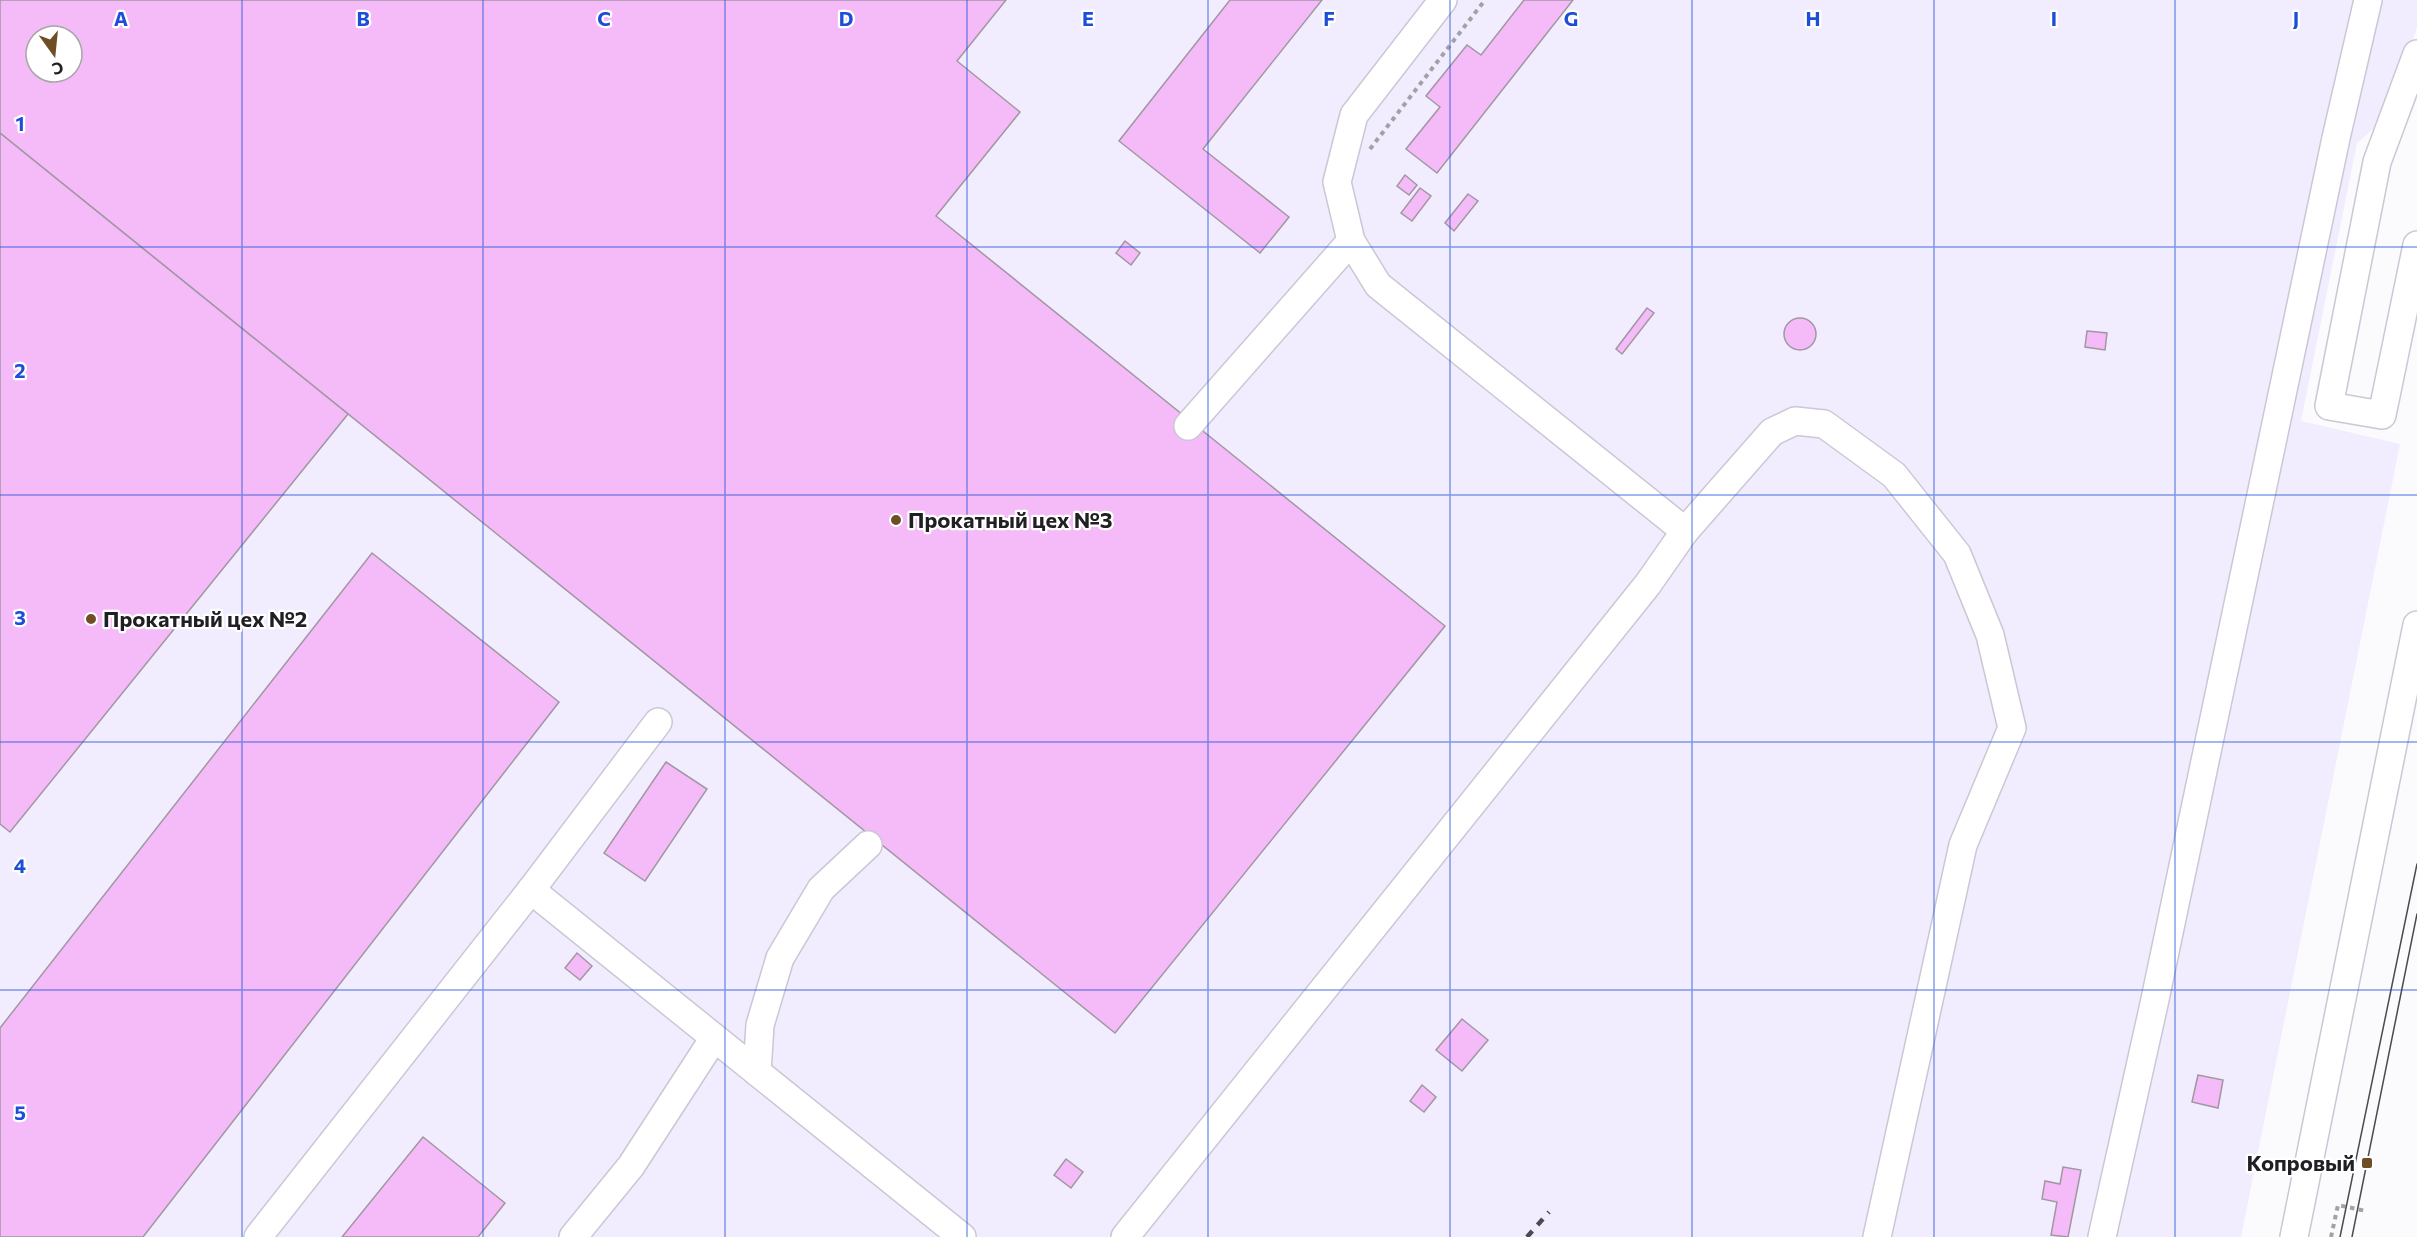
<svg xmlns="http://www.w3.org/2000/svg" width="2417" height="1237" viewBox="0 0 2417 1237" font-family="Commissioner,sans-serif">
<rect width="100%" height="100%" fill="#fbfafd"/>
<path fill="#f1edfe" fill-rule="evenodd" d="M0 0H2417V28L2381 122 2357 143 2301 421 2400 444 2241 1237H0ZM36 36H72V72H36Z"/>
<g fill="#f5bbf8" stroke="#a197a2" stroke-width="1.5" fill-rule="evenodd">
<path d="M0 0H1006L957 61 1020 112 936 216 1445 626 1115 1033 0 133ZM36 36H72V72H36Z"/>
<polygon points="1230,0 1322,0 1203,149 1289,217 1260,253 1119,141"/>
<polygon points="1524,0 1573,0 1437,173 1406,149 1440,107 1426,96 1467,45 1481,55"/>
<polygon points="0,133 348,414 10,832 0,824"/>
<polygon points="1405,175 1417,185 1409,195 1397,186"/>
<polygon points="1420,188 1431,196 1412,221 1401,213"/>
<polygon points="1468,194 1478,201 1454,231 1445,223"/>
<polygon points="1125,241 1140,253 1131,265 1116,253"/>
<polygon points="1647,308 1654,313 1622,354 1616,349"/>
<circle cx="1800" cy="334" r="16"/>
<polygon points="2087,331 2107,333 2105,350 2085,347"/>
<polygon points="372,553 559,702 143,1237 0,1237 0,1028"/>
<polygon points="666,762 707,789 645,881 604,853"/>
<polygon points="577,953 592,966 580,980 565,968"/>
<polygon points="1462,1019 1488,1040 1462,1071 1436,1050"/>
<polygon points="2198,1075 2223,1080 2218,1108 2192,1102"/>
<polygon points="1422,1085 1436,1097 1424,1112 1410,1101"/>
<polygon points="423,1137 505,1203 478,1237 342,1237"/>
<polygon points="1066,1159 1083,1172 1071,1188 1054,1175"/>
<polygon points="2063,1167 2081,1170 2068,1237 2051,1235 2057,1202 2042,1199 2045,1181 2060,1184"/>
</g>
<g fill="none" stroke-linecap="round" stroke-linejoin="round">
<g stroke="#cbc7d5" stroke-width="30">
<g id="minor">
<polyline points="1443,0 1354,115 1337,182 1351,241 1378,285 1685,531"/>
<polyline points="2417,54 2377,162 2329,406 2382,415 2417,245"/>
<polyline points="1188,426 1351,241"/>
<polyline points="531,890 962,1237"/>
<polyline points="757,1072 760,1025 780,958 821,889 868,845"/>
<polyline points="258,1237 531,890 658,722"/>
<polyline points="573,1237 631,1166 714,1038"/>
<polyline points="1125,1237 1648,584 1685,531 1772,432 1795,421 1824,424 1894,475 1957,554 1990,635 2012,728 1963,845 1877,1237"/>
<polyline points="2102,1237 2154,1004 2336,138 2368,0"/>
<polyline points="2294,1237 2417,625"/>
</g>
</g>
<g stroke="#a2a1a5" stroke-width="4" stroke-dasharray="4.5 4.5" stroke-linecap="butt">
<polyline points="1370,149 1485,0"/>
<polyline points="2331,1237 2338,1205 2366,1211"/>
</g>
<use href="#minor" stroke="#fff" stroke-width="27"/>
<g stroke="#4b4a4e" stroke-width="1.5">
<polyline points="2340,1237 2417,864"/>
<polyline points="2352,1237 2417,914"/>
</g>
<polyline stroke="#4b4a4e" stroke-width="4.5" stroke-dasharray="8 8" stroke-linecap="butt" points="1527,1237 1549,1212"/>
</g>
<path fill="none" stroke="#1d4ed8" stroke-width="1.5" stroke-opacity="0.55" d="M242 0V1237M483 0V1237M725 0V1237M967 0V1237M1208 0V1237M1450 0V1237M1692 0V1237M1934 0V1237M2175 0V1237M0 247H2417M0 495H2417M0 742H2417M0 990H2417"/>
<g fill="#6e4e24" stroke="#fff" stroke-width="2">
<circle cx="896" cy="520" r="6"/>
<circle cx="91" cy="619" r="6"/>
<rect x="2361" y="1157" width="12" height="12" rx="3"/>
</g>
<g text-anchor="middle" stroke-width="4.5" stroke-linejoin="round" paint-order="stroke">
<g font-size="22" font-weight="bold" fill="#201f24" stroke="#fff" text-anchor="start">
<text x="908" y="528">Прокатный цех №3</text>
<text x="103" y="627">Прокатный цех №2</text>
<text x="2355" y="1171" text-anchor="end">Копровый</text>
</g>
</g>
<g font-size="20" text-anchor="middle" font-weight="bold" fill="#1d4ed8" stroke="#fff" stroke-width="4.5" stroke-linejoin="round" paint-order="stroke">
<text x="121" y="26">A</text>
<text x="363" y="26">B</text>
<text x="604" y="26">C</text>
<text x="846" y="26">D</text>
<text x="1088" y="26">E</text>
<text x="1329" y="26">F</text>
<text x="1571" y="26">G</text>
<text x="1813" y="26">H</text>
<text x="2054" y="26">I</text>
<text x="2296" y="26">J</text>
<text x="20" y="131">1</text>
<text x="20" y="378">2</text>
<text x="20" y="625">3</text>
<text x="20" y="873">4</text>
<text x="20" y="1120">5</text>
</g>
<g transform="translate(54 54) rotate(165)"><circle r="28" fill="#ffffff" stroke="#a6a5a7" stroke-width="1.5"/>
<path d="M0-4.5L10 22L0 15L-10 22Z" fill="#6e4e24"/>
<text y="-9" font-size="16" font-weight="bold" text-anchor="middle" fill="#201f24">С</text>
</g>
</svg>
